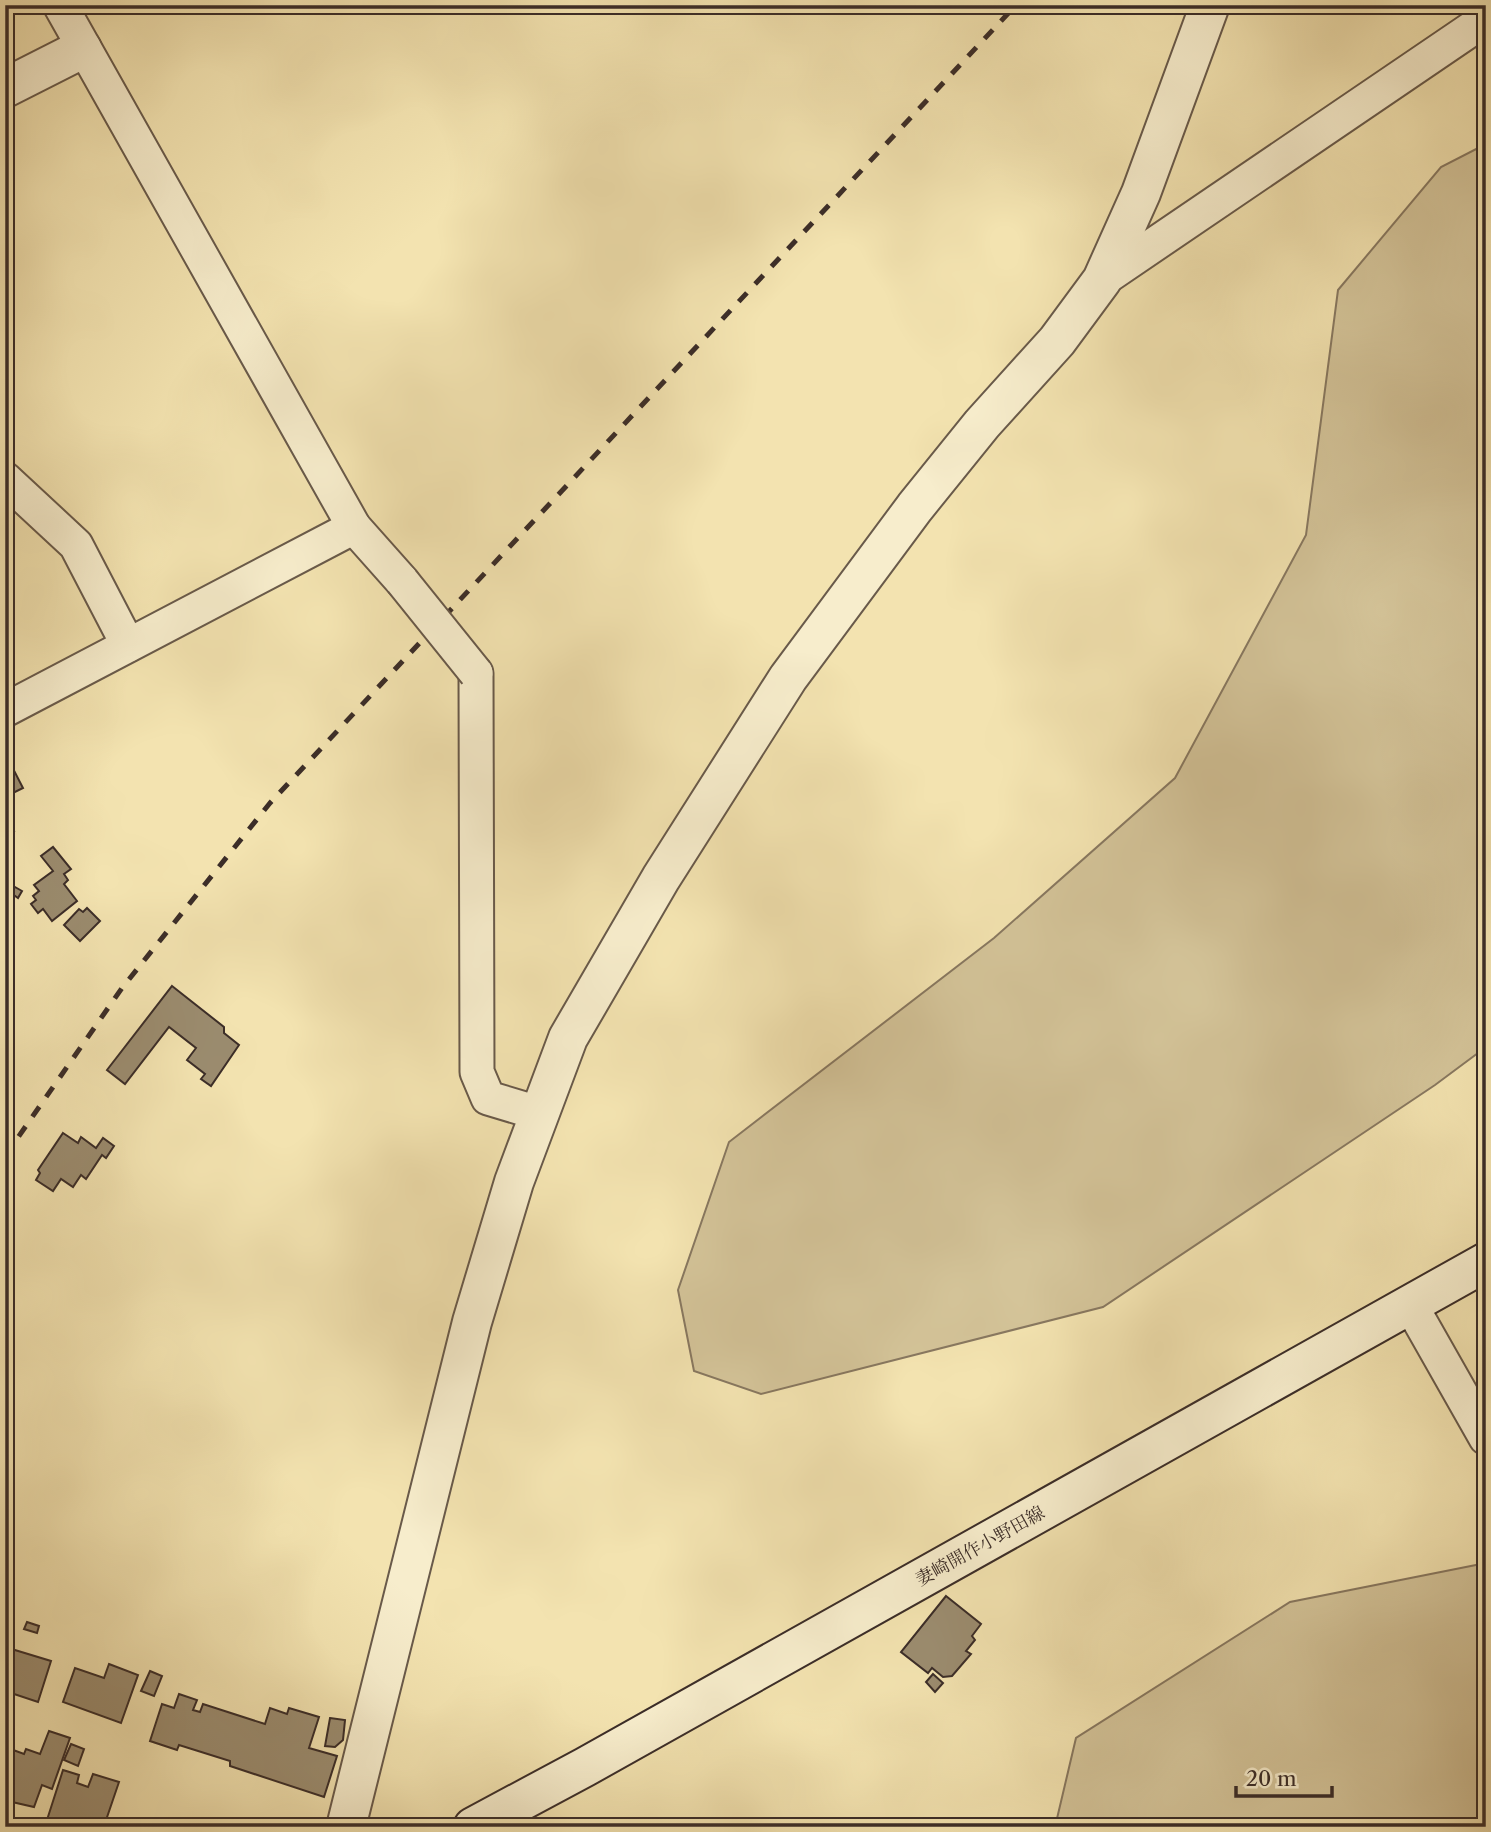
<svg xmlns="http://www.w3.org/2000/svg" width="1491" height="1832" viewBox="0 0 1491 1832" font-family="'Libre Caslon Text','Noto Serif JP',serif">
<rect width="100%" height="100%" fill="#f3e3b0"/>
<filter id="stains"><feTurbulence type="fractalNoise" baseFrequency=".00286" numOctaves="4"/><feColorMatrix values="0 0 0 0 .2 0 0 0 0 .09 0 0 0 0 .02 0 0 0 .5 -.17"/></filter>
<radialGradient id="worn" r=".72"><stop offset=".6" stop-color="#630" stop-opacity="0"/><stop offset="1" stop-color="#630" stop-opacity=".3"/></radialGradient>
<g fill="#d4c499" stroke="#887860" stroke-width="2">
<polygon points="1486,144 1486,1047 1435,1085 1103,1307 761,1394 694,1371 678,1290 729,1142 994,938 1175,778 1306,535 1338,290 1441,167"/>
<polygon points="1486,1563 1486,1827 1055,1827 1076,1738 1290,1602"/>
</g>
<g fill="#9b8c6f" stroke="#3b2d28" stroke-width="2">
<polygon points="5,753 23,788 5,797"/>
<polygon points="5,814 14,831 5,835"/>
<polygon points="53,847 71,869 64,874 68,880 64,884 77,901 52,921 43,909 38,913 31,904 36,900 33,896 39,891 34,885 53,871 41,856"/>
<polygon points="15,887 22,891 18,898 11,893"/>
<polygon points="5,901 12,906 5,917"/>
<polygon points="87,908 100,921 80,941 64,925 79,909 83,912"/>
<polygon points="172,986 224,1027 224,1033 239,1045 211,1086 201,1079 205,1074 187,1060 196,1048 169,1027 125,1084 107,1070"/>
<polygon points="63,1133 78,1143 81,1137 96,1148 103,1138 114,1146 106,1158 102,1155 86,1179 81,1175 73,1187 61,1179 53,1191 36,1180 40,1173 38,1170"/>
<polygon points="946,1596 981,1624 972,1636 975,1640 966,1651 971,1654 952,1676 943,1677 932,1668 928,1673 901,1652"/>
<polygon points="27,1622 39,1626 37,1633 24,1629"/>
<polygon points="5,1647 51,1661 38,1702 5,1691"/>
<polygon points="109,1664 138,1675 121,1723 63,1702 75,1668 104,1678"/>
<polygon points="150,1671 162,1676 154,1696 141,1691"/>
<polygon points="933,1674 943,1683 935,1692 926,1682"/>
<polygon points="179,1694 197,1700 193,1710 200,1712 203,1704 265,1724 270,1708 287,1714 289,1708 319,1717 309,1748 337,1756 324,1797 230,1766 230,1761 179,1745 177,1750 150,1741 162,1704 174,1708"/>
<polygon points="330,1718 345,1720 343,1740 335,1747 325,1746"/>
<polygon points="49,1731 70,1738 52,1789 42,1785 34,1807 12,1802 11,1807 5,1805 5,1747 24,1754 26,1749 40,1754"/>
<polygon points="71,1744 84,1749 78,1766 64,1760"/>
<polygon points="63,1770 79,1775 77,1783 88,1787 93,1774 119,1782 104,1826 58,1827 46,1823"/>
</g>
<g fill="none" stroke-linecap="round" stroke-linejoin="round">
<g stroke="#695a4a" stroke-width="37">
<g id="minor">
<polyline points="60,5 354,527 402,581"/>
<polyline points="1102,280 1486,19"/>
<polyline points="5,479 76,545 128,645"/>
<polyline points="476,673 477,1072 488,1098 538,1113"/>
<polyline points="5,710 354,527"/>
<polyline points="1410,1304 1486,1438"/>
</g>
</g>
<g stroke="#695a4a" stroke-width="42">
<g id="tertiary">
<polyline points="5,88 82,49"/>
<polyline points="346,1827 472,1322 514,1182 568,1038 661,878 788,678 915,507 982,424 1057,341 1102,280 1141,193 1210,5"/>
</g>
</g>
<g stroke="#3b2d28" stroke-width="42">
<polyline id="secondary" points="473,1827 585,1767 1486,1262"/>
</g>
<use href="#minor" stroke="#f7edcc" stroke-width="33"/>
<use href="#tertiary" stroke="#f7edcc" stroke-width="38"/>
<use href="#secondary" stroke="#f7edcc" stroke-width="38"/>
<polyline stroke="#3b2d28" stroke-width="5" stroke-dasharray="12 12" stroke-linecap="butt" points="5,1156 122,988 270,803 1016,5"/>
<g stroke="#695a4a" stroke-width="37" stroke-linecap="butt">
<polyline id="minor-bridge" points="402,581 476,673"/>
</g>
<use href="#minor-bridge" stroke="#f7edcc" stroke-width="33"/>
</g>
<g text-anchor="middle" stroke-width="5" stroke-linejoin="round" paint-order="stroke">
<g font-size="18" fill="#3b2d28" stroke="#f7edcc">
<text transform="translate(980 1546) rotate(-29)" y="6">妻崎開作小野田線</text>
</g>
</g>
<rect width="1491" height="1832" fill="none" stroke="#f3e3b0" stroke-width="28"/>
<rect x="7" y="7" width="1477" height="1818" fill="none" stroke="#3b2d28" stroke-width="3.5"/>
<rect x="14" y="14" width="1463" height="1804" fill="none" stroke="#3b2d28" stroke-width="2"/>
<path d="M1236 1786v10h96v-10" fill="none" stroke="#3b2d28" stroke-width="3.5"/>
<text x="1246" y="1786" font-size="21" fill="#3b2d28" stroke="#f7edcc" stroke-width="5" paint-order="stroke">20 m</text>
<rect width="100%" height="100%" filter="url(#stains)"/>
<rect width="100%" height="100%" fill="url(#worn)"/>
</svg>
